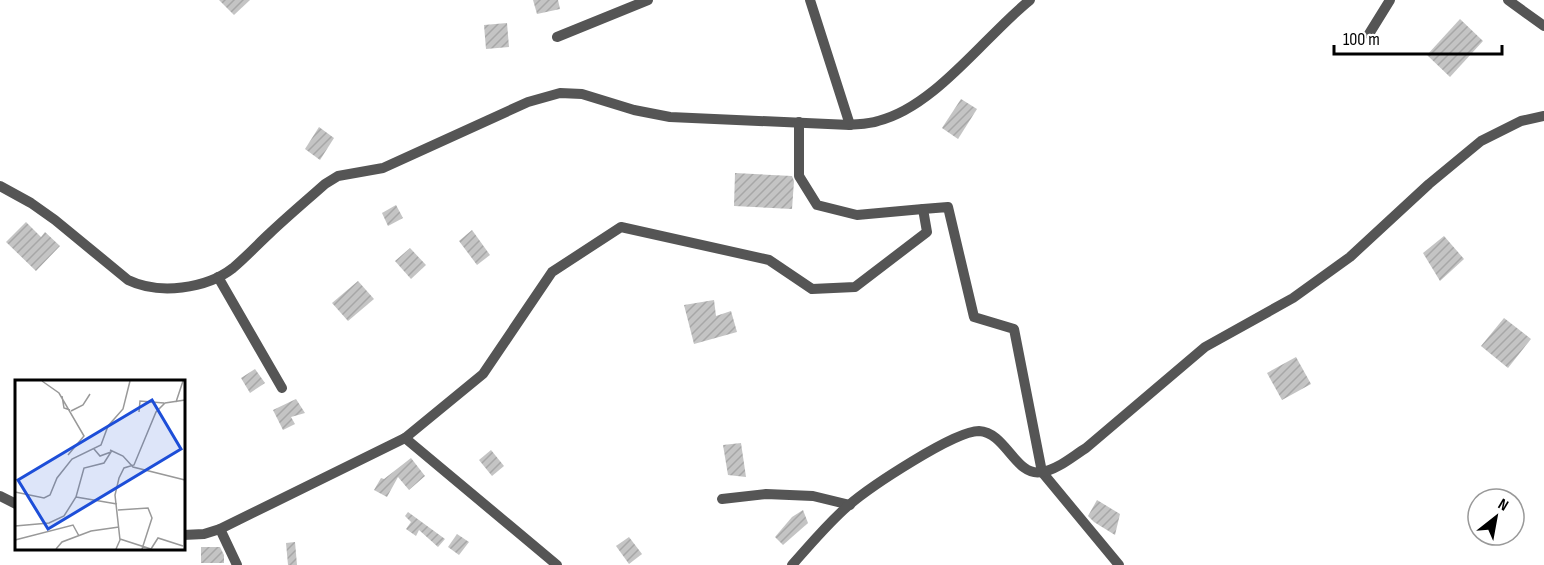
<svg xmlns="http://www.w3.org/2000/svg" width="1544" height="565" viewBox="0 0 1544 565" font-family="'Sofia Sans Condensed',sans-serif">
<defs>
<pattern id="building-hatch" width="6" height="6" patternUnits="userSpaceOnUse" patternTransform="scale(1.5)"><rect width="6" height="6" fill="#c4c4c4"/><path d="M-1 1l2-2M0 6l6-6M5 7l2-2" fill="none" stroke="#a7a7a7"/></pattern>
</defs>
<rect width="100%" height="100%" fill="#fff"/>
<g fill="url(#building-hatch)">
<polygon points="219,0 250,0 234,15"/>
<polygon points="533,0 558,0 560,9 537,14"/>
<polygon points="1460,19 1483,41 1450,77 1427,55"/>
<polygon points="507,23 509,47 486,49 484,25"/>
<polygon points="961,99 977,109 958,139 942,128"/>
<polygon points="319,127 334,138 320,160 305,149"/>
<polygon points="735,173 792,176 794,181 792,209 734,206"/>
<polygon points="396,205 403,218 388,226 382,213"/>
<polygon points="26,222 41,237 45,232 60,246 36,271 6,242"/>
<polygon points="472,230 490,255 477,265 459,241"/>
<polygon points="1444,236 1464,259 1440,281 1423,253"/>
<polygon points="410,248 426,265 411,279 395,261"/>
<polygon points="358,281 374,299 348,321 332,303"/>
<polygon points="714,300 716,316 731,311 737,332 694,344 684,305"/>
<polygon points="1504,318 1531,339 1508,368 1481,346"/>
<polygon points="1296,357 1311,384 1282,400 1267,373"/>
<polygon points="255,369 265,383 250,393 241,378"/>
<polygon points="296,399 305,413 291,417 295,424 283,430 273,410"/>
<polygon points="741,443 746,477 728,475 723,445"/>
<polygon points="491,450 504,466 492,476 479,460"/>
<polygon points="411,458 425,476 409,490 398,477 387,497 374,490 381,478 384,479"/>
<polygon points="1097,500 1120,514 1115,535 1094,522 1088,516"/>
<polygon points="803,510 808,523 783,545 775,537 792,517"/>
<polygon points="408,512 445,539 438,547 419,530 416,536 406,529 411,522 405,516"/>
<polygon points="457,534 469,542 459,555 448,547"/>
<polygon points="629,537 642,554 629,564 616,546"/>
<polygon points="295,542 297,565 288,565 286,543"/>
<polygon points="201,547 220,547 224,555 224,563 201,563"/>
</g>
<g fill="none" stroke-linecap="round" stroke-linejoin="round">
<g stroke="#555" stroke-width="10">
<polyline points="810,0 850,125"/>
<polyline points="1508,0 1544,26"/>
<polyline points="1369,34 1390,0"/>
<polyline points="557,37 648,0"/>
<path d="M0 186 31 203 55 220 128 280C159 295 206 289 233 268 246 257 258 244 270 233 288 216 307 200 325 184L338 176 383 168 528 102 560 93 582 94 634 110 670 117 850 125C859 124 869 124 878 121 935 107 985 36 1030 0"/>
<polyline points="923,209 948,207 974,317 1014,329 1042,472 1119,565"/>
<polyline points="218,277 282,388"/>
<polyline points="405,438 557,565"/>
<polyline points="0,496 16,504"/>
<polyline points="722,499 766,494 813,496 850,505"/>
<polyline points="220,529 237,565"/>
<polyline points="183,535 204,534 220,529 405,438 483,374 552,272 621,227 769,260 812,289 855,287 927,232 923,209 857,215 817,205 799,176 799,122"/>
<path d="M792 565C810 545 828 523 849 505 870 487 954 431 979 431 1006 432 1016 478 1042 472 1057 470 1073 456 1086 448L1205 347 1293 298 1350 257 1429 184 1481 141 1521 121 1544 116"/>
</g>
</g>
<g transform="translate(15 380)">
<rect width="170" height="170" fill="#fff"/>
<path fill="none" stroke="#999" stroke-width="1.5" d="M27 1 44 13 69 56 53 75M47 16 49 28 55 30M161 22 168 1M56 31 68 25 75 14M124 32 125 21 149 23M95 70 108 76 118 87 170 100M0 112 29 118 35 115 42 98 57 79 86 65 93 46 108 29 115 1M61 117 102 124M103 130 133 128 137 138 127 169M0 146 34 143 49 136 61 117 69 88 89 83 96 72 85 76 79 69M105 159 136 169 143 158 168 166M0 160 58 145 64 156M41 169 47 162 76 151 104 147M101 169 105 160 100 115 104 98 109 88 119 85 141 32 150 23 170 20"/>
<path fill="#1d4ed8" fill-opacity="0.15" stroke="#1d4ed8" stroke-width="3" d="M137 20 166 69 33 149 3 100Z"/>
<rect width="170" height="170" fill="none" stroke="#000" stroke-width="3"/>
</g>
<g transform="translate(1496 517) rotate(31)"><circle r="28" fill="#ffffff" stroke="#999999" stroke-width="1.5"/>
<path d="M0-4.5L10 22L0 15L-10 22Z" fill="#000000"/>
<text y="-9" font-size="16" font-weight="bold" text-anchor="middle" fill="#000000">N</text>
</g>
<path d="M1334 45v9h168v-9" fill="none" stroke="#000000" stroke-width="3"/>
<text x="1343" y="45" font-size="18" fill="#000000" stroke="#ffffff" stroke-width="4.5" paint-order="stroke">100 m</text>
</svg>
